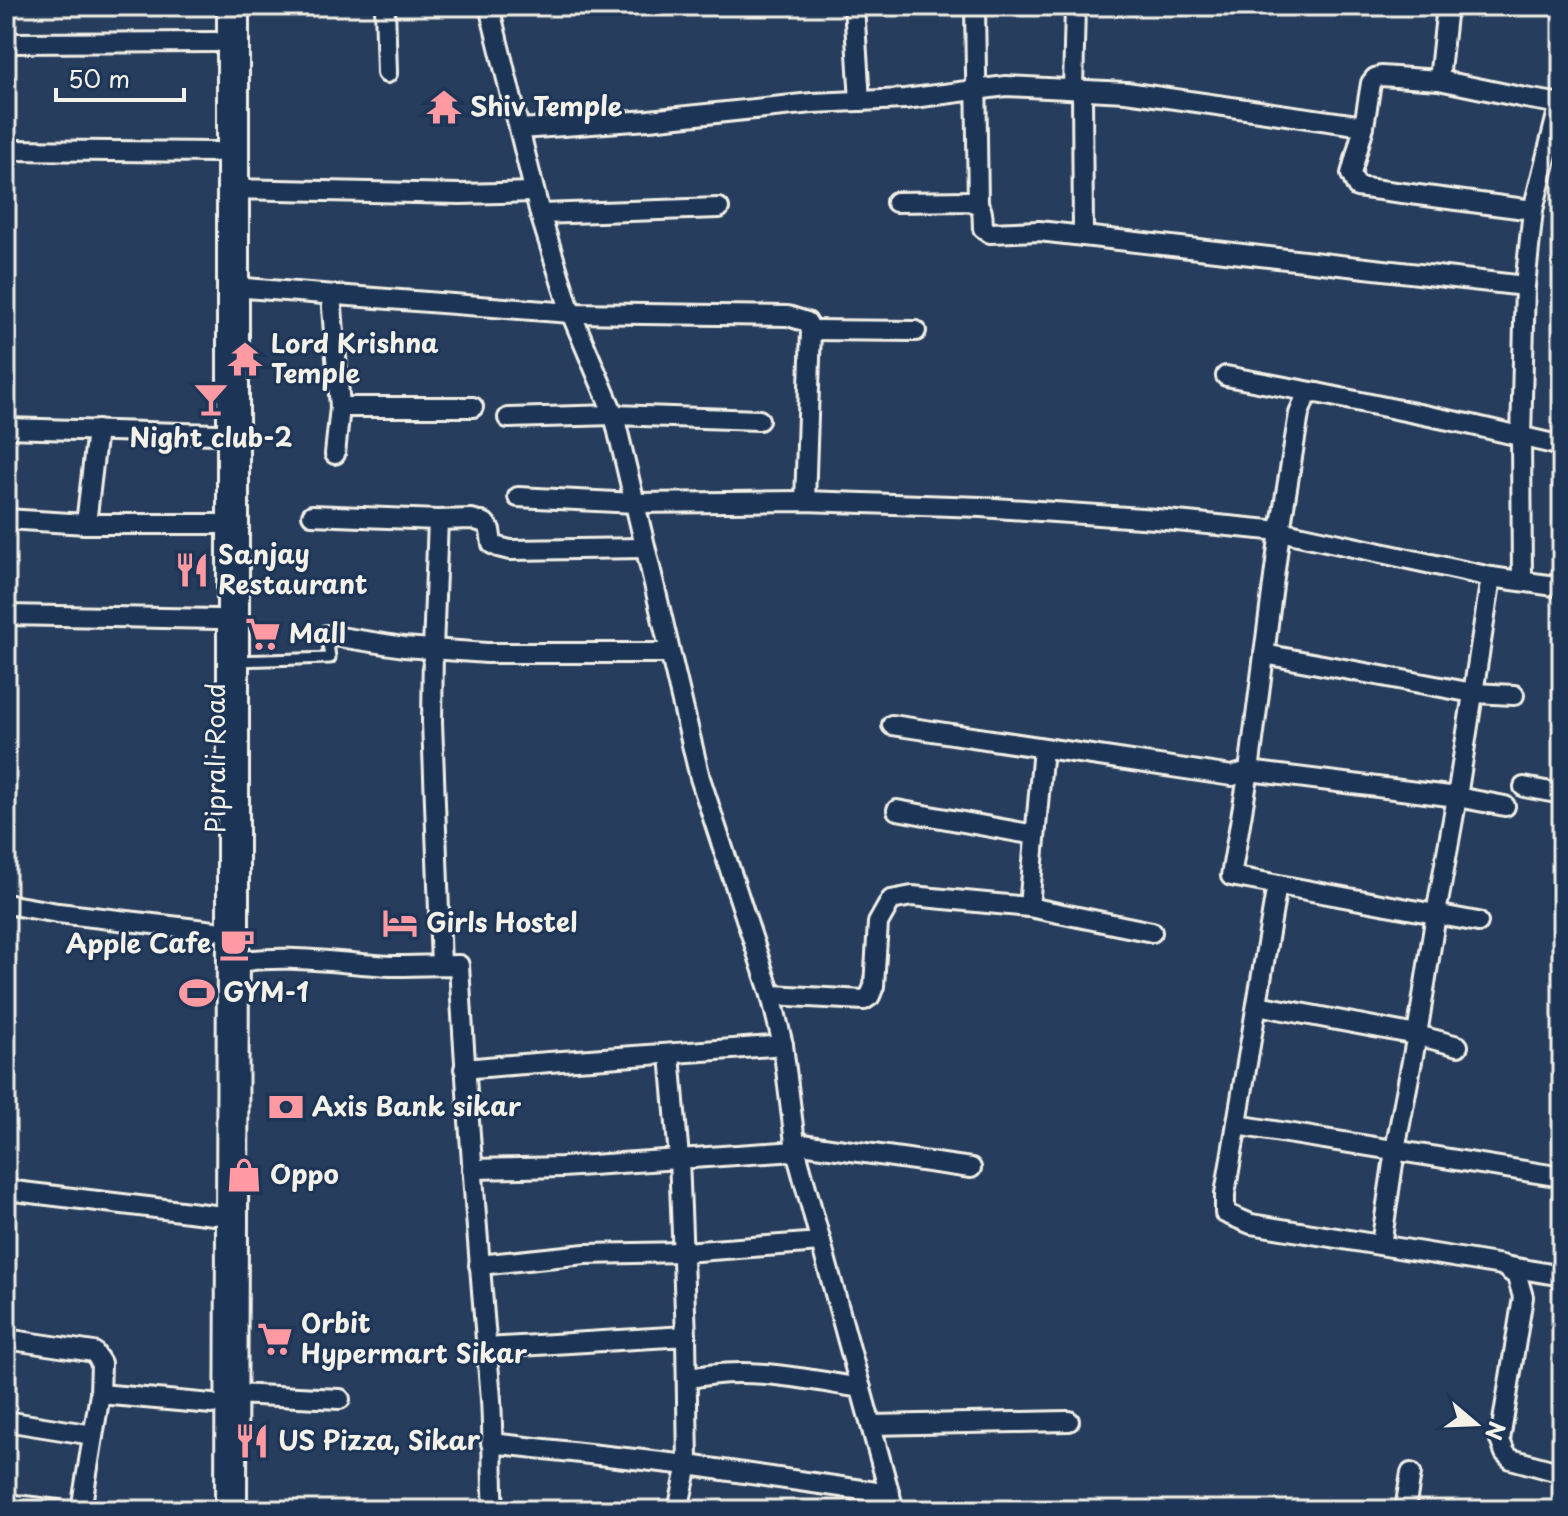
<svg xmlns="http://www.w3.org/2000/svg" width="1568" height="1516" viewBox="0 0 1568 1516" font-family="'Playpen Sans',sans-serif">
<rect width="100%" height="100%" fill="#263d5d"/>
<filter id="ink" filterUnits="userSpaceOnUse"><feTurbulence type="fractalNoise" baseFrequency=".0125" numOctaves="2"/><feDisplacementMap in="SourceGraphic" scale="16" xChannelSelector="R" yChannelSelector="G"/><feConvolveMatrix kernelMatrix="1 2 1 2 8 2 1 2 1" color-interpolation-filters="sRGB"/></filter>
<g filter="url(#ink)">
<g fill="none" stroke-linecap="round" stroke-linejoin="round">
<g stroke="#f4f1e8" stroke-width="15">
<polyline id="service" points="236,661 330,658 327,635"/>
</g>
<g stroke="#f4f1e8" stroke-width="24">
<g id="minor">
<polyline points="385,6 387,73"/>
<polyline points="489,6 540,214 571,313 614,415 700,778 771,995 783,1045 796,1151 894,1510"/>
<polyline points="854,6 860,101"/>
<polyline points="975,6 978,204"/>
<polyline points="1447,6 1439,80 1525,98 1562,104"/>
<polyline points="6,43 216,42"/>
<polyline points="1073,89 1075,6"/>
<polyline points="1082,90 1083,236"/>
<polyline points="1364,126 1371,83 1375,78 1381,76 1439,80"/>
<polyline points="520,129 649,120 812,103 905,99 1006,86 1126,92 1364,126 1351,174 1357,187 1533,210 1525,286 1521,436 1522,580"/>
<polyline points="6,150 215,152"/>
<polyline points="233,189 460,194 533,192"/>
<path d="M896 202 969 201C985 206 982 213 983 228L990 233 1039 231 1525 286"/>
<polyline points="1533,210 1560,103"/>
<polyline points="540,214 719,208"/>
<polyline points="232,287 571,313 788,316 807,322 811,330 805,501"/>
<polyline points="331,295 340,407 473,407"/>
<polyline points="811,330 916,331"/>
<polyline points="1226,376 1317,393"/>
<polyline points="508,418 614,415 759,420"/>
<polyline points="6,428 217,434"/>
<polyline points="335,454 340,407"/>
<polyline points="518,497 635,503 805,501 981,507 1156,519 1280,531 1491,577 1562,587"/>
<polyline points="312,515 438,520 472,519 485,523 490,530 492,544 498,547 510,550 645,548"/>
<polyline points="6,519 86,524 217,524"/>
<polyline points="438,520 433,649 432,722 441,965"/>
<polyline points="86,524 97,430"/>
<polyline points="6,615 217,619"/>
<polyline points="327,635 404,647 487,653 670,653"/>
<polyline points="1264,654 1473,693 1514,695"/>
<polyline points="892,725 1232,776 1249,771 1231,876 1478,922"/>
<polyline points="1524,787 1562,794"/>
<polyline points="1505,806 1457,797 1249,771 1280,531 1299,414 1306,395 1317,393 1468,424 1562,446"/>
<polyline points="897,810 1035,835"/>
<polyline points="1277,885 1225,1194 1225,1213 1251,1224 1502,1265 1517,1276 1523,1297 1500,1440 1505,1453 1511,1459 1562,1473"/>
<polyline points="6,904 58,913 214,931"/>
<polyline points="1029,907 1043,748"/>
<path d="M232 963C284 953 337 963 390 966 413 966 436 965 459 965 467 1106 478 1247 490 1387 494 1428 491 1469 494 1510"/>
<polyline points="771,995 864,1000 870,996 874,986 878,923 891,900 912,896 1029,907 1152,932"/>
<polyline points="1257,1005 1417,1035 1458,1046"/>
<polyline points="670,1055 679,1158 686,1336"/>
<path d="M464 1069C570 1059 677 1054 783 1045"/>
<polyline points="1237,1125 1562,1177"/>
<polyline points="795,1143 971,1168"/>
<polyline points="472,1169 562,1167 796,1151"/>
<polyline points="6,1190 214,1215"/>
<polyline points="1381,1245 1395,1150 1417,1035 1436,914 1457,797 1491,577"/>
<polyline points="479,1265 585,1254 684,1252 821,1242"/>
<polyline points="1505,1266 1562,1276"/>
<polyline points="6,1339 94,1352 101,1363 100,1394 81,1510"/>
<polyline points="486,1348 686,1336 688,1465 678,1510"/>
<path d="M687 1379C744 1365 804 1379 861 1388"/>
<polyline points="100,1394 212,1404"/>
<polyline points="232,1394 340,1399"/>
<polyline points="6,1421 93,1435"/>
<polyline points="872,1425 1069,1421"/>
<polyline points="491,1443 688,1465 890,1494"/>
<polyline points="6,1504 59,1510"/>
<polyline points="1405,1510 1411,1473"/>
</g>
</g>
<g stroke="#f4f1e8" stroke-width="36">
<polyline id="primary" points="231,1510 233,934 233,6"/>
</g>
<use href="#service" stroke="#1d3557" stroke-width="9"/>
<use href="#minor" stroke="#1d3557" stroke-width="18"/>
<use href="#primary" stroke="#1d3557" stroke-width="30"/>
</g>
</g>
<defs>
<g id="temple-bare" transform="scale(2.76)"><path d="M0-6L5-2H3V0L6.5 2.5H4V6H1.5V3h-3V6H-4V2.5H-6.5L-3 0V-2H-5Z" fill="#ff9aa2" stroke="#1d3557" stroke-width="2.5" paint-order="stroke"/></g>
<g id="bar-bare" transform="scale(2.76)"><path d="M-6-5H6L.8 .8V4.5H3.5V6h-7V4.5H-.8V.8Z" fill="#ff9aa2" stroke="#1d3557" stroke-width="2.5" paint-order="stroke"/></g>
<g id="restaurant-bare" transform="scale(2.76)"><path d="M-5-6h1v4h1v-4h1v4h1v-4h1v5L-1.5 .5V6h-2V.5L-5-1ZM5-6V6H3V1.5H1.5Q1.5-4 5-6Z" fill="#ff9aa2" stroke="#1d3557" stroke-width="2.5" paint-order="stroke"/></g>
<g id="supermarket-bare" transform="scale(2.76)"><path d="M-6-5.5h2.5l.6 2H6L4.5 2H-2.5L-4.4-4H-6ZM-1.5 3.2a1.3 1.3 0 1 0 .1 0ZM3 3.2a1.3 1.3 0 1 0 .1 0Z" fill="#ff9aa2" stroke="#1d3557" stroke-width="2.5" paint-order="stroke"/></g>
<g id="hotel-bare" transform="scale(2.76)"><path d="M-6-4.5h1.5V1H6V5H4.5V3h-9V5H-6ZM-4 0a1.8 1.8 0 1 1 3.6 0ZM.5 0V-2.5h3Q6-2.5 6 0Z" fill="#ff9aa2" stroke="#1d3557" stroke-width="2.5" paint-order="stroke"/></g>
<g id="cafe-bare" transform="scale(2.76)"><path d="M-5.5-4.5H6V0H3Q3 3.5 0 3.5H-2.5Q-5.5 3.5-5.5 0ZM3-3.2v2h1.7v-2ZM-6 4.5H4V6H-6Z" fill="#ff9aa2" stroke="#1d3557" stroke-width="2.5" paint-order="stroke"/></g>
<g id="stadium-bare" transform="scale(2.76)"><path d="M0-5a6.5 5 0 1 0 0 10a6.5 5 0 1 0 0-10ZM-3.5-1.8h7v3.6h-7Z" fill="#ff9aa2" stroke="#1d3557" stroke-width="2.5" paint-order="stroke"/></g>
<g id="bank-bare" transform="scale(2.76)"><path d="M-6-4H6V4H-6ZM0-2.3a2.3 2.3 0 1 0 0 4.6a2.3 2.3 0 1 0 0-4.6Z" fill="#ff9aa2" stroke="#1d3557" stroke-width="2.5" paint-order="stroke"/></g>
<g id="shop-bare" transform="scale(2.76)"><path d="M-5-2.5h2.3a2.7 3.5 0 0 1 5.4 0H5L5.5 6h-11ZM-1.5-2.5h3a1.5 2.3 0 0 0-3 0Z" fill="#ff9aa2" stroke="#1d3557" stroke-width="2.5" paint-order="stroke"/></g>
</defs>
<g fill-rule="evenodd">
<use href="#temple-bare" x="444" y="107"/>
<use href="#temple-bare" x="245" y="359"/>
<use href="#bar-bare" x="211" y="399"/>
<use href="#restaurant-bare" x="192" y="570"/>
<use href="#supermarket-bare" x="263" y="634"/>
<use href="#hotel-bare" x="400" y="923"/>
<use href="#cafe-bare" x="237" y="944"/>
<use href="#stadium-bare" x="197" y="993"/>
<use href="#bank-bare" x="286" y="1107"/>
<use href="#shop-bare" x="244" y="1175"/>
<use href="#supermarket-bare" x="275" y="1339"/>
<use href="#restaurant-bare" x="252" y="1441"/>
</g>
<g text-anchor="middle" stroke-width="6" stroke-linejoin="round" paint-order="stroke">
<g font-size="26" font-weight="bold" fill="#f4f1e8" stroke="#1d3557" text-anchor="start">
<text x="470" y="116">Shiv Temple</text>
<text x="271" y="353">Lord Krishna<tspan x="271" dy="30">Temple</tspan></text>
<text x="211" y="447" text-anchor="middle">Night club-2</text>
<text x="218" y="564">Sanjay<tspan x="218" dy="30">Restaurant</tspan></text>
<text x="289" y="643">Mall</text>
<text x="426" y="932">Girls Hostel</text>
<text x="211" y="953" text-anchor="end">Apple Cafe</text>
<text x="223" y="1002">GYM-1</text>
<text x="312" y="1116">Axis Bank sikar</text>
<text x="270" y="1184">Oppo</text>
<text x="301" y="1333">Orbit<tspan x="301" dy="30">Hypermart Sikar</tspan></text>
<text x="278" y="1450">US Pizza, Sikar</text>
</g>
<g font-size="26" fill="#f4f1e8" stroke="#1d3557">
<text transform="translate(216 758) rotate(-90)" y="9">Piprali Road</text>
</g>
</g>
<rect width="1568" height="1516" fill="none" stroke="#1d3557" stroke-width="32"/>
<rect x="16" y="16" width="1536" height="1484" fill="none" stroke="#f4f1e8" stroke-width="3" filter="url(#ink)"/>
<g transform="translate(1476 1424) rotate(109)" stroke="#1d3557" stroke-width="6" paint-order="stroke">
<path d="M0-6L14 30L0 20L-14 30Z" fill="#f4f1e8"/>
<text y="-12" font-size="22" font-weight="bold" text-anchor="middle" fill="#f4f1e8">N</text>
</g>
<path d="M56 88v12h128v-12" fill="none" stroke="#f4f1e8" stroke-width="4"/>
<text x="68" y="88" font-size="24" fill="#f4f1e8" stroke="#1d3557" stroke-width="6" paint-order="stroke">50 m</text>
</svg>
